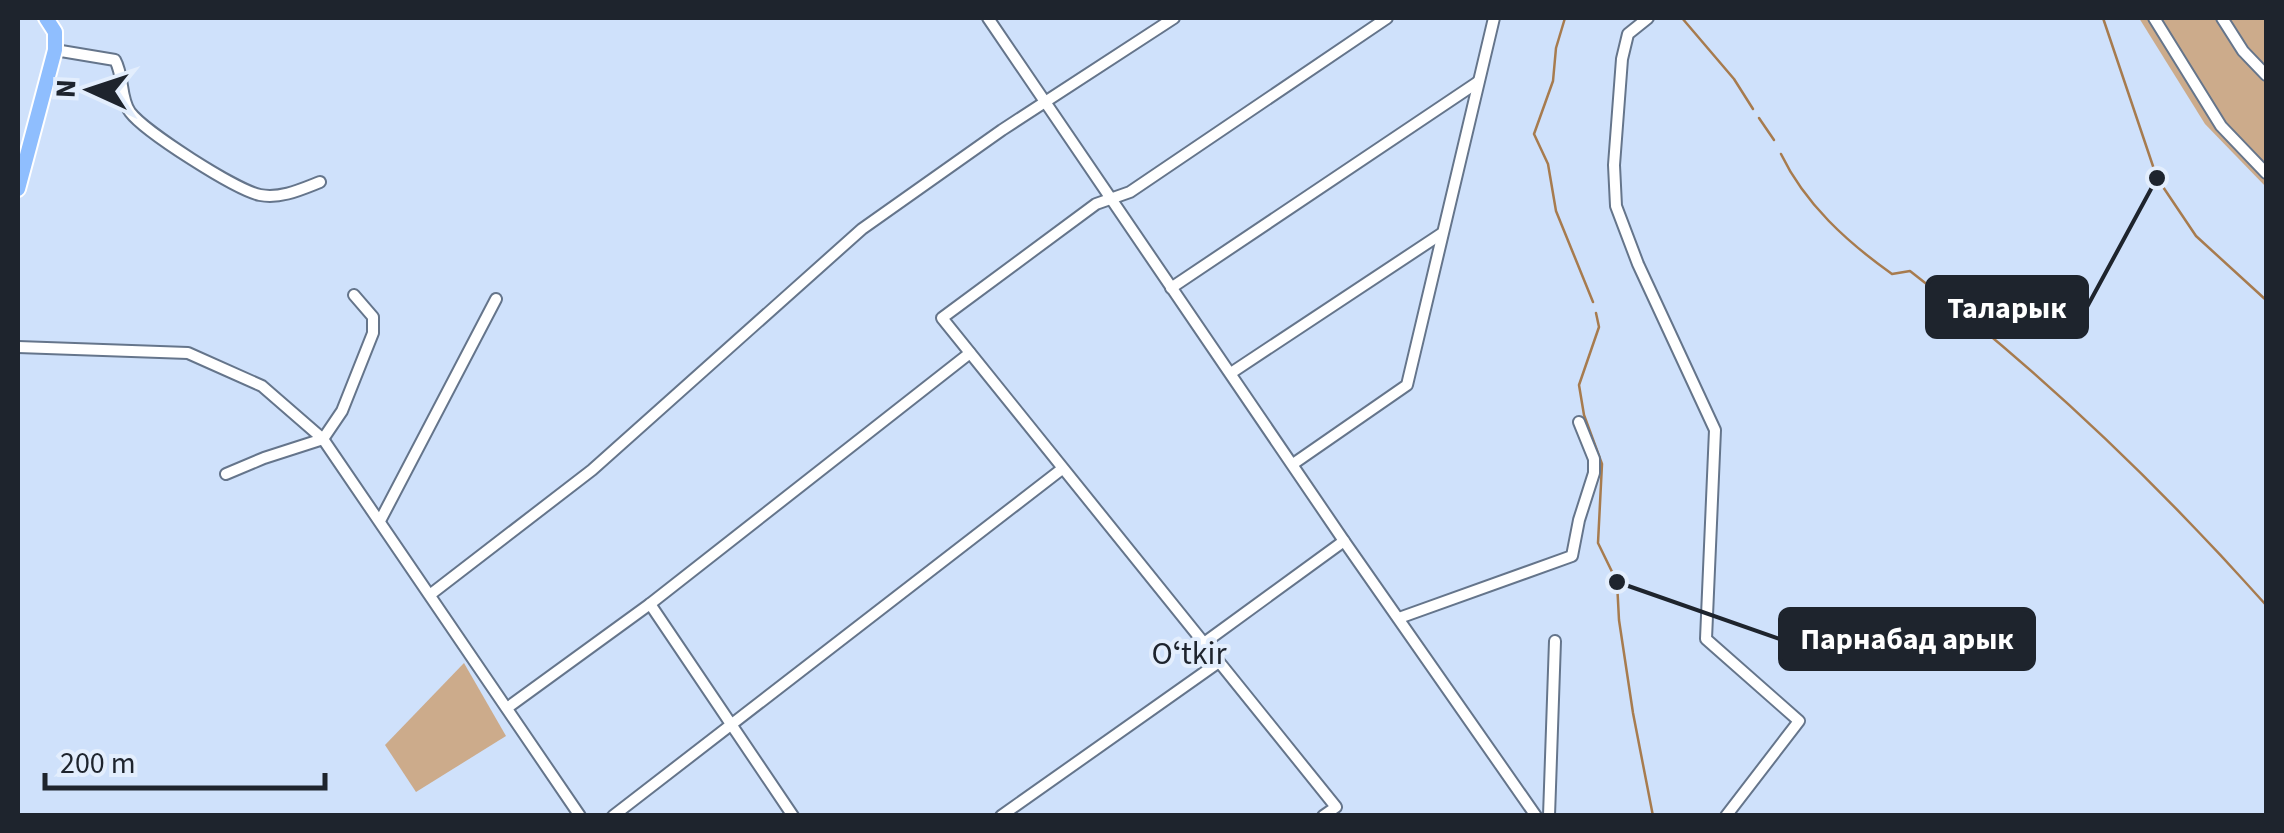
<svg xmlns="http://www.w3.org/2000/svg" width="2284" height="833" viewBox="0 0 2284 833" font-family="'Source Sans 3',sans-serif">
<rect width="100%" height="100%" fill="#cfe1fb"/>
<g fill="#ccab8b">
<polygon points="2139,18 2266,18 2266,187 2205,124"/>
<polygon points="464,663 506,736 416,792 385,745"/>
</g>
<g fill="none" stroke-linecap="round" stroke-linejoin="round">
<g stroke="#a77b4e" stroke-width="2.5">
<polyline points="1565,18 1556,48 1553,81 1534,134 1548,164 1556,211 1593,302"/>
<polyline points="1682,18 1734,79 1753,109"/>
<polyline points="2103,18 2157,178 2196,236 2266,300"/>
<polyline points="18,19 20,18"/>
<polyline points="1759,118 1774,140"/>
<path d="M1781 154C1805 204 1847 242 1892 274L1910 271C2037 369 2159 485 2266 605"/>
<polyline points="1596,313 1599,327 1579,385 1584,415 1602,464 1598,543 1617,582 1619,620 1633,713 1653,816"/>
</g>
<g stroke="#65758b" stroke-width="14">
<g id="minor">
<polyline points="988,18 1344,541 1536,816"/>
<polyline points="1648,18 1628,34 1622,59 1614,165 1616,206 1638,264 1715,430 1706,639 1799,721 1726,816"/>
<polyline points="2154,18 2221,126 2266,173"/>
<polyline points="2222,18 2243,51 2266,75"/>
<path d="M55 50 115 60C124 76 120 98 130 112 145 132 236 190 260 195 281 199 302 189 320 182"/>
<polyline points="1171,288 1478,82"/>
<polyline points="18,347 188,353 262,386 323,439 580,816"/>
<polyline points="1231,373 1441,234"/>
<polyline points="1293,464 1407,385 1494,18"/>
<polyline points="226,474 264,458 323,439 342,411 373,333 373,317 354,295"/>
<polyline points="381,519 496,299"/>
<polyline points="431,594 592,470 862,229 1002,130 1174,18"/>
<polyline points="650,604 793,816"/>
<polyline points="1399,618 1572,556 1579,520 1594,473 1594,459 1579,422"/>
<polyline points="1204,643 1344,541"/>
<polyline points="507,708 650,604 970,353"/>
<polyline points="613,816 1062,469"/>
<polyline points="1001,816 1219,662"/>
<polyline points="1323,816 1336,807 942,318 1096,204 1130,192 1387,18"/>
<polyline points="1549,816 1555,641"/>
</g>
</g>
<g stroke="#fff" stroke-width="18">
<polyline id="major" points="18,189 55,50 55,32 46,18"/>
</g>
<use href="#minor" stroke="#fff" stroke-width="10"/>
<use href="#major" stroke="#8fbefe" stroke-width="14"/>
</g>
<g text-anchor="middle" stroke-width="8" stroke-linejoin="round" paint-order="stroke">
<g font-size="32" fill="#1e242d" stroke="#e3eefd">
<text x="1189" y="664">Oʻtkir</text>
</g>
</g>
<path fill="none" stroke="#1e242d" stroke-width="4" d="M2157 178L2087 307M1617 582L1780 639"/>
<g fill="#1e242d" stroke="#e3eefd" stroke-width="4">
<circle cx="2157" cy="178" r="10"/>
<circle cx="1617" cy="582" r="10"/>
</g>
<g fill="#1e242d" stroke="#1e242d" stroke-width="4">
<rect x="1927" y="277" width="160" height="60" rx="10"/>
<rect x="1780" y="609" width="254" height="60" rx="10"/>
</g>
<g font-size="30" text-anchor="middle" font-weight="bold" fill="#fff">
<text x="2007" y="318">Таларык</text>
<text x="1907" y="649">Парнабад арык</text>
</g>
<rect width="2284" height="833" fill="none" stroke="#1e242d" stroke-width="40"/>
<g transform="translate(90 90) rotate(273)" stroke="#e3eefd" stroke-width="8" paint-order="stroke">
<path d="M0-8L18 38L0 25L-18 38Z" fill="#1e242d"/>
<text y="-15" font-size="28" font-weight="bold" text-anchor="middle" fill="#1e242d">N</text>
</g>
<path d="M45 773v15h280v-15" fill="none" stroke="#1e242d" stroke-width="5"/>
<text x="60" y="773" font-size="30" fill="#1e242d" stroke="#e3eefd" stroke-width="8" paint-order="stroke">200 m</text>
</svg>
